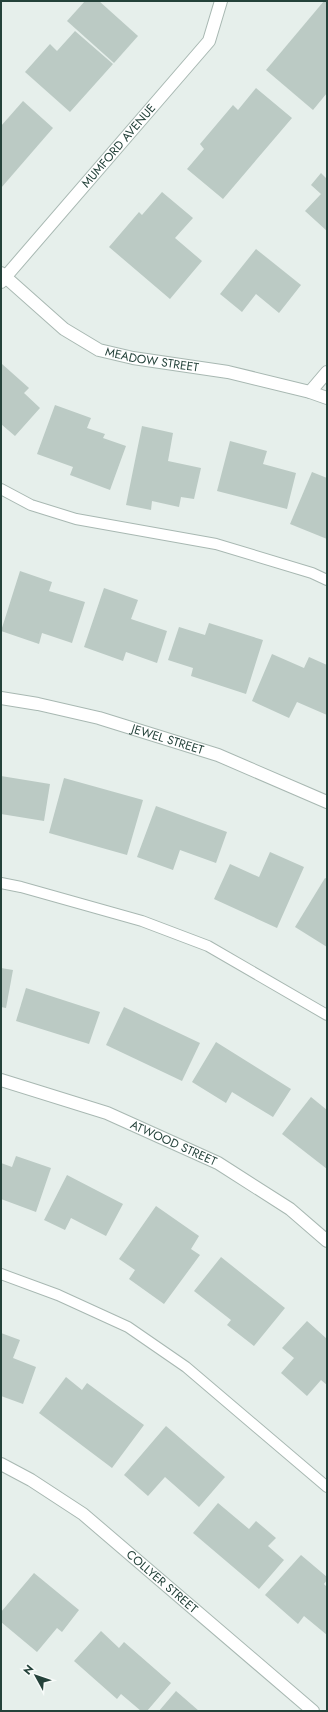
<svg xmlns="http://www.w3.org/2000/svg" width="328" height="1712" viewBox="0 0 328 1712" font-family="Jost,sans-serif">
<rect width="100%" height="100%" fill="#e6efeb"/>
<g fill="#bbcac4">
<polygon points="85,1 99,1 138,36 114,63 67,21"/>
<polygon points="324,1 327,1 327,93 313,110 266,70"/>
<polygon points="75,31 113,64 70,112 25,72 50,44 57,51"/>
<polygon points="256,88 292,118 223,199 187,169 204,149 200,144 233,105 238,110"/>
<polygon points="23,101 53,128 1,188 1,126"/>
<polygon points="321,173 327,179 327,231 305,211 321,194 311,185"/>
<polygon points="162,192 193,218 175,238 202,261 170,299 109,247 139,212 142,215"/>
<polygon points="256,249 301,285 279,313 256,294 242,312 220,294"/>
<polygon points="2,364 29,388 24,393 40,408 15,436 1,424"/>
<polygon points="55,405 91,418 87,428 105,434 103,438 126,446 110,490 70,475 73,467 37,454"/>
<polygon points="142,426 173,433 168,461 201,468 194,499 181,497 179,507 152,501 151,510 126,505"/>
<polygon points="230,441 267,451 263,464 296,473 287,509 217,491"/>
<polygon points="312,472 327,478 327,539 290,524"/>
<polygon points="20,571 52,582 49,591 85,602 72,643 42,633 39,644 1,631"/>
<polygon points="104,588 138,600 131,619 167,631 157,663 126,652 123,661 84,647"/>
<polygon points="209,623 263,640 246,694 191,676 193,668 168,660 179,627 205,635"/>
<polygon points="272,654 304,668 309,657 327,665 327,715 297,702 289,718 252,701"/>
<polygon points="1,776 50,784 44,821 1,814"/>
<polygon points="64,778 143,800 127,855 49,833"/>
<polygon points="156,806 227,832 216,863 180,850 173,870 137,857"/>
<polygon points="270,852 304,867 277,928 214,899 230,864 259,877"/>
<polygon points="325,878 327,879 327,947 295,927"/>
<polygon points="1,968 13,970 6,1008 1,1007"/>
<polygon points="26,988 100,1012 89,1044 16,1021"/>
<polygon points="124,1007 200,1043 182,1081 106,1045"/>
<polygon points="216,1042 291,1089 273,1117 232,1092 226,1103 192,1082"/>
<polygon points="311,1097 327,1110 327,1169 282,1134"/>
<polygon points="16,1156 51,1168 36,1212 1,1199 1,1163 12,1167"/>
<polygon points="67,1175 123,1204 106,1236 71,1218 65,1230 44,1220"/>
<polygon points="156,1206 199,1236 191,1249 200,1255 164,1304 129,1279 135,1270 119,1259"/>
<polygon points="221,1257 285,1308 254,1346 227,1325 231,1320 194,1291"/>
<polygon points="307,1321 327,1339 327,1385 321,1380 307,1396 281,1373 294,1358 282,1348"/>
<polygon points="1,1333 20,1340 13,1358 36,1367 23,1404 1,1396"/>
<polygon points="66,1377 82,1390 87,1383 144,1425 112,1468 39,1413"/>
<polygon points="166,1426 225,1477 199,1507 165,1477 148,1496 124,1475"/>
<polygon points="218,1503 249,1529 256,1521 276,1538 268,1546 284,1560 259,1589 193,1533"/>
<polygon points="301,1555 327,1577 327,1580 324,1584 327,1587 327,1635 304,1616 298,1624 265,1595"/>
<polygon points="34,1573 79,1610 62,1632 57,1628 37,1652 1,1622 1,1612"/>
<polygon points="101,1631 119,1648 124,1642 171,1683 147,1711 141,1711 121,1694 117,1699 74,1661"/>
<polygon points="176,1691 199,1711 159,1711"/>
</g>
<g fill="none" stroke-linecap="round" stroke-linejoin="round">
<g stroke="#a8b8b2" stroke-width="12">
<g id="lane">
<polyline points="1,489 31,505 76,519 216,544 312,573 327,580"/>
<polyline points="1,883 21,887 142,921 208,946 327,1015"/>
<polyline points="1,1274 58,1295 128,1327 186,1367 327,1487"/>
</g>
</g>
<g stroke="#a8b8b2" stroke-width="14">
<g id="street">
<path id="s1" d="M1 273 64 329 99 350 133 358 228 372 310 392 327 398"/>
<path id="s2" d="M1 282 209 41 221 1"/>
<polyline points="310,392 327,372"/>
<path id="s3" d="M1 698 38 704 99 718 218 755 327 802"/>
<path id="s4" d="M1 1080 107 1113 218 1163 290 1209 327 1241"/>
<path id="s5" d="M1 1464 31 1480 83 1514 313 1711"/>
</g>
</g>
<use href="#lane" stroke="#fff" stroke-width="10"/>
<use href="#street" stroke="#fff" stroke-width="12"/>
</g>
<g text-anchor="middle" stroke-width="3" stroke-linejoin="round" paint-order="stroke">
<g font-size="12" fill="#24423a" stroke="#f7fbf9">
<text dy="4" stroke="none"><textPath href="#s2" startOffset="180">MUMFORD AVENUE</textPath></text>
<text dy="4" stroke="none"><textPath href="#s1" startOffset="179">MEADOW STREET</textPath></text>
<text dy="4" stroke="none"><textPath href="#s3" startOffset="172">JEWEL STREET</textPath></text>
<text dy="4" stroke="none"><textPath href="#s4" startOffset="184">ATWOOD STREET</textPath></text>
<text dy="4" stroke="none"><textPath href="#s5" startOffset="200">COLLYER STREET</textPath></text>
</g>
</g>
<rect width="328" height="1712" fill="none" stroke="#24423a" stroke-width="4"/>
<g transform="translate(36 1676) rotate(310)" stroke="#f7fbf9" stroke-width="3" paint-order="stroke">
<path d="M0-3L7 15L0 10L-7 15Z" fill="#24423a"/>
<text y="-6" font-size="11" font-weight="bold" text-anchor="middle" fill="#24423a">N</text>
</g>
</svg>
